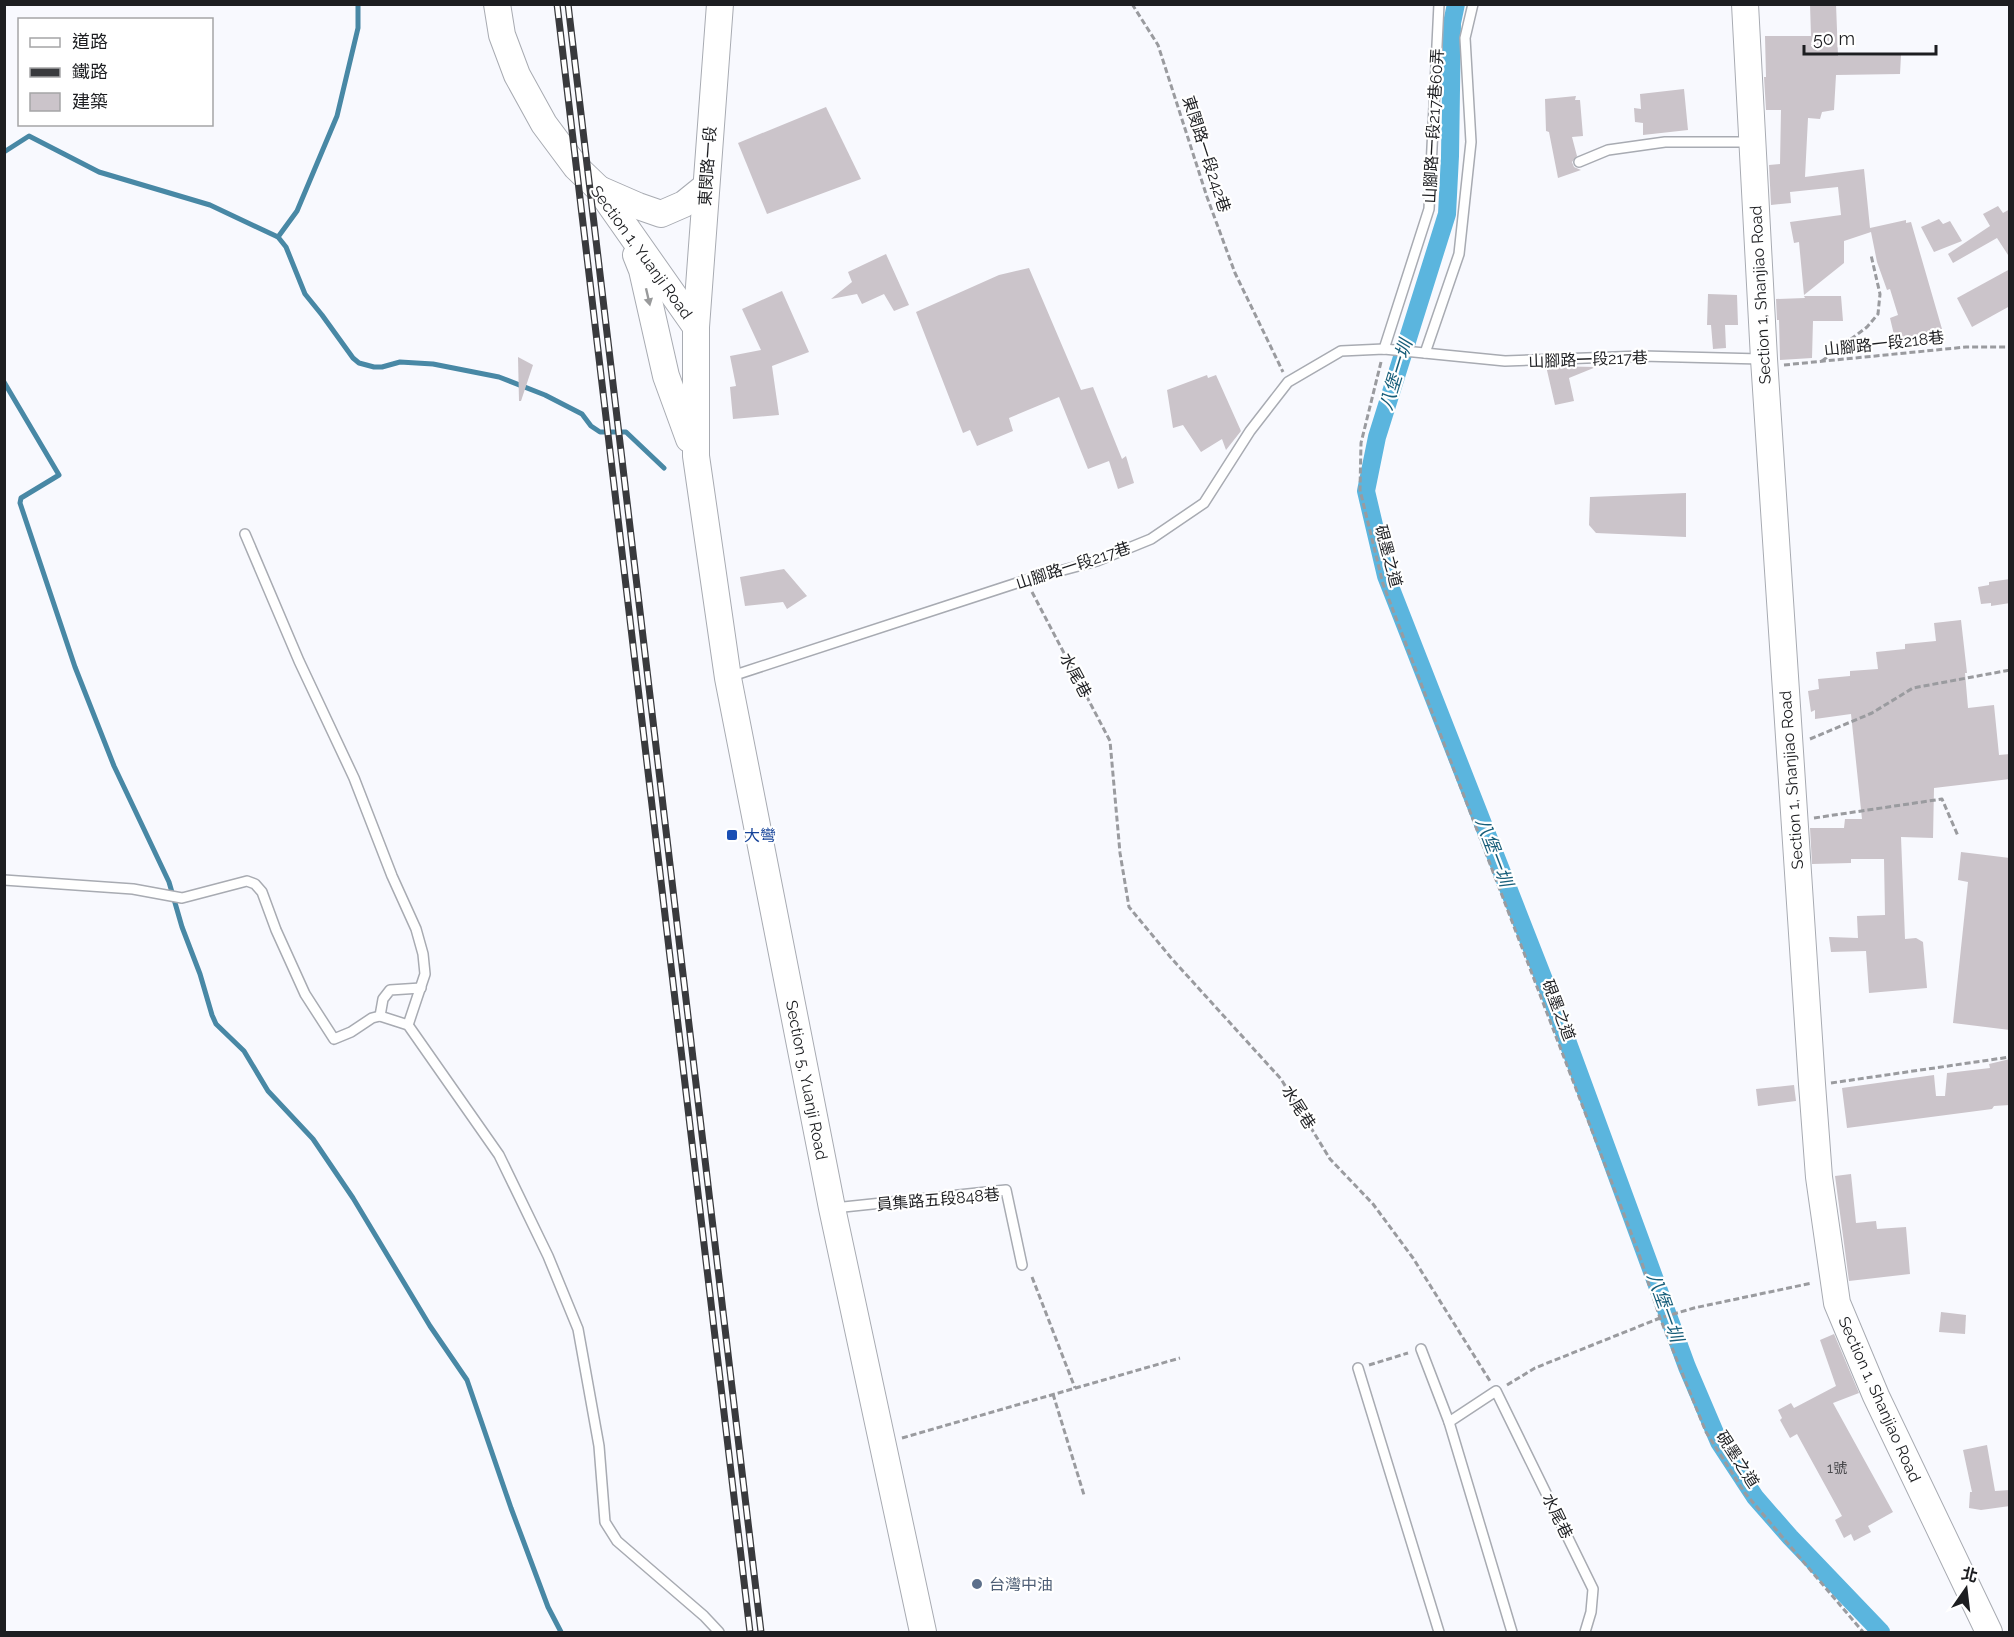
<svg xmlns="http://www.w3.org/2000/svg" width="2014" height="1637" viewBox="0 0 2014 1637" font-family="Raleway,'Noto Sans TC',sans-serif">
<rect width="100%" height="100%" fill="#f8f9fe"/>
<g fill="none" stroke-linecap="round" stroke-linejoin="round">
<g stroke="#4888a5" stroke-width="5">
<polyline points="4,152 29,136 99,172 210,205 278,237 286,247 305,294 322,315 353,358 359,363 374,367 382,367 400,362 433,364 499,377 545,395 582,414 591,426 600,432 626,432 664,468"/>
<polyline points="278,237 297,211 337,116 358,28 358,4"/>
<polyline points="4,382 59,475 21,498 20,503 75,667 114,766 169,882 182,927 200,974 212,1015 216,1024 244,1051 268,1091 313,1139 353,1198 430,1326 467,1380 511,1508 548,1607 561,1632"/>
</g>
<polyline stroke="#5bb5de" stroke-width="18" points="1456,4 1452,23 1450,156 1447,214 1377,437 1366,491 1386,576 1557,1013 1687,1367 1719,1442 1755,1497 1790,1537 1881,1632"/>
</g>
<g fill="#cbc4ca">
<polygon points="1810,4 1836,4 1838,56 1901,55 1900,74 1836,75 1834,110 1822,112 1820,119 1808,118 1805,177 1864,169 1870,228 1906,220 1906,223 1911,222 1942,329 1913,337 1914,339 1903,342 1895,339 1890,318 1898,315 1890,289 1887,290 1877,262 1871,232 1844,241 1844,263 1804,295 1799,242 1794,243 1790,222 1841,215 1838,187 1790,192 1791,203 1771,205 1769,165 1780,164 1781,110 1766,110 1764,77 1766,77 1765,36 1811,36"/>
<polygon points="1684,89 1688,130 1643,135 1643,123 1635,122 1634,108 1641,109 1640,94"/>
<polygon points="1576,96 1575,100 1580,100 1583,136 1572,137 1577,156 1572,162 1574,167 1581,170 1558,178 1549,132 1546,131 1545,99"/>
<polygon points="826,107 861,179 767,214 738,143"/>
<polygon points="1998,206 2003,213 2010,209 2010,258 1997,238 1953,263 1948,254 1990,226 1983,214"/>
<polygon points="1939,219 1943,224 1950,221 1962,241 1934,252 1921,227"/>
<polygon points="886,254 909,305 894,311 884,294 862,304 857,294 831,299 852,282 848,272"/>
<polygon points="1029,268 1081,390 1093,387 1122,459 1126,456 1134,483 1118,489 1109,461 1088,469 1059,397 1009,418 1013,431 977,446 970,430 963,433 916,312 999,275"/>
<polygon points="2010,269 2010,306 1972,327 1957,298"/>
<polygon points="782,291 809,352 772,366 779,415 733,419 730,387 736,386 730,356 761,350 742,309"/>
<polygon points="1708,294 1737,295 1738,325 1725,325 1726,348 1713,349 1711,325 1707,325"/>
<polygon points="1804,296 1841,296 1843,321 1813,321 1812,358 1780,360 1779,320 1777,320 1776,299 1805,298"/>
<polygon points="518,357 533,365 521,401 519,401"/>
<polygon points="1546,366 1596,367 1569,378 1574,401 1555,405"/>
<polygon points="1207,375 1208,378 1216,375 1241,431 1226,450 1222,439 1201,452 1183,425 1173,428 1167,390"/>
<polygon points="1686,493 1686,537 1596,533 1589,525 1590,497"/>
<polygon points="784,569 807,596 787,609 783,602 745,606 740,577"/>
<polygon points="2010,579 2010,603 1991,606 1991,603 1981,604 1978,587 1989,585 1989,582"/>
<polygon points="1961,620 1967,673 1965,673 1968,708 1994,705 1999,755 2010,754 2010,779 1934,788 1933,838 1901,837 1905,939 1916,938 1923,942 1927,988 1869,993 1866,951 1831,952 1829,937 1858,938 1857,916 1885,915 1884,859 1851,859 1851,863 1812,864 1810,828 1844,828 1845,819 1862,819 1851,714 1815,719 1815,710 1811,712 1808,691 1819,689 1818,679 1850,676 1850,671 1878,669 1876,652 1905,649 1905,644 1936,641 1934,623"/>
<polygon points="1961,852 2010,858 2010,1030 1953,1023 1968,882 1958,880"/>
<polygon points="2010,1059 2010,1105 1994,1106 1992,1109 1847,1128 1842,1088 1934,1075 1936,1096 1945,1096 1947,1073 1990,1068 1989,1064"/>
<polygon points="1794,1085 1796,1101 1758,1106 1756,1089"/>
<polygon points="1851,1174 1856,1223 1876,1221 1877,1229 1906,1227 1910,1274 1849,1281 1835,1176"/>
<polygon points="1941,1312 1966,1315 1965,1334 1939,1332"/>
<polygon points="1834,1334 1859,1393 1833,1403 1893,1512 1868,1526 1871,1532 1854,1541 1851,1534 1844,1538 1835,1520 1842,1516 1797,1434 1790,1438 1780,1420 1782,1418 1778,1410 1791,1403 1794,1408 1836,1386 1820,1340"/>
<polygon points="1987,1445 1995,1491 2010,1490 2010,1506 1981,1510 1969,1508 1970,1492 1972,1492 1963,1450"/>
</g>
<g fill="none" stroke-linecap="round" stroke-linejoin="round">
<g stroke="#a8abb2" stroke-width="12">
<g id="lane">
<polyline points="1579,162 1608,150 1665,142 1751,142"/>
<polyline points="1384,349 1429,209 1439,4"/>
<polyline points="1425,353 1459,254 1471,142 1465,38 1473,4"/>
<polyline points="245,534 299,661 354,778 392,876 416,929 423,954 425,974 408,1025"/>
<polyline points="729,677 1026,580 1097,561 1151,539 1204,503 1250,431 1288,382 1341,351 1384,349 1505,361 1642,356 1761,359"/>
<polyline points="4,880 133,889 182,898 247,881 255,884 262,892 276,930 305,994 334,1039 351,1032 372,1018 380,1016 408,1025 499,1155 548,1256 578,1329 599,1446 605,1522 617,1541 704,1616 719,1632"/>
<polyline points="380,1016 383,999 390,990 421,988"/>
<polyline points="834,1208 1006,1190 1022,1265"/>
<polyline points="1421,1349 1449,1422 1512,1632"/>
<polyline points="1358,1368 1439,1632"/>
<polyline points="1449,1422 1496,1391 1593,1589 1591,1612 1585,1632"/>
</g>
</g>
<g stroke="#a8abb2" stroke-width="28">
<g id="secondary">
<polyline points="497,4 502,35 517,75 544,124 576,167 599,189 696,327"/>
<polyline points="720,4 696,327 696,456 728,678 832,1208 923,1632"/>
<polyline points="1745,4 1764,359 1812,1084 1819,1177 1837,1303 1876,1396 1989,1632"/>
<polyline points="599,189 638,206 661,214 684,204 705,187"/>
<polyline points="636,255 642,270 666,376 689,439"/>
</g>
</g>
<g stroke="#9a9b9f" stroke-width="3" stroke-dasharray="6 3" stroke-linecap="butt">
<polyline points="1132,4 1158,45 1207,197 1235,273 1283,372"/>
<polyline points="1822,361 1867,327 1878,314 1880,294 1871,255"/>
<polyline points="1381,362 1361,443 1360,490 1383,584 1638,1251 1660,1318 1706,1432 1745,1493 1863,1632"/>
<polyline points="1784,365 1966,347 2010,347"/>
<polyline points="1032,592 1110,741 1120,853 1129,907 1172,959 1281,1079 1330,1159 1373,1204 1413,1258 1490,1381"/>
<polyline points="1810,739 1872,713 1913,688 2010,670"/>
<polyline points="1814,818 1942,799 1958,836"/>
<polyline points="1831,1083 2010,1057"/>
<polyline points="1032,1277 1075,1388"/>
<polyline points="1369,1365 1408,1353"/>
<polyline points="1507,1385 1535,1368 1660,1318 1694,1308 1812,1283"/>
<polyline points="1053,1394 1084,1495"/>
<polyline points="902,1438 1180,1358"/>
</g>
<use href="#lane" stroke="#fff" stroke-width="9"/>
<use href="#secondary" stroke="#fff" stroke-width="26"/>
<g stroke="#393a3d" stroke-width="7">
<g id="rail">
<polyline points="557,4 750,1632"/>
<polyline points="568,4 761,1632"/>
</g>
</g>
<use href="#rail" stroke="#fff" stroke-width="4.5" stroke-dasharray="14" stroke-linecap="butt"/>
</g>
<defs><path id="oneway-solid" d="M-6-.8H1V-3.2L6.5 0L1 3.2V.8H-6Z" transform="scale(1.5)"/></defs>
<use fill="#999a9b" href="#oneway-solid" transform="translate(648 297) rotate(77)"/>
<rect fill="#1a4fb4" stroke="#fff" stroke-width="2" x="726" y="829" width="12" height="12" rx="3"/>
<circle fill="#5c6f8a" stroke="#fff" stroke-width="2" cx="977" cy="1584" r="6"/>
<g text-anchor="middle" stroke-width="4.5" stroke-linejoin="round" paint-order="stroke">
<g font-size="14" fill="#48484b">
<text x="1837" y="1473">1號</text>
</g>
<g font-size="16" fill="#1d1e21" stroke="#fff">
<text transform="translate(1433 126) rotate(-87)" y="6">山腳路一段217巷60弄</text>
<text transform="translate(1207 154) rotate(72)" y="6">東閔路一段242巷</text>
<text transform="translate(707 166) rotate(-86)" y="6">東閔路一段</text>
<text transform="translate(642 252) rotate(54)" y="6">Section 1, Yuanji Road</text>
<text transform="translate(1760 295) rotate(-93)" y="6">Section 1, Shanjiao Road</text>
<text transform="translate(1884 343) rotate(-6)" y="6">山腳路一段218巷</text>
<text transform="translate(1588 359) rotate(-2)" y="6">山腳路一段217巷</text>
<text transform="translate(1389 556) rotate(75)" y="6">硯墨之道</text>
<text transform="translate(1073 565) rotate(-18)" y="6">山腳路一段217巷</text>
<text transform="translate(1076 675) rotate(62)" y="6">水尾巷</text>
<text transform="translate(1791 780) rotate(-94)" y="6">Section 1, Shanjiao Road</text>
<text transform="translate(1559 1010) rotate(69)" y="6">硯墨之道</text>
<text transform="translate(807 1080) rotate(79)" y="6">Section 5, Yuanji Road</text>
<text transform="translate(1299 1107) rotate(58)" y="6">水尾巷</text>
<text transform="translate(938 1199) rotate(-5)" y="6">員集路五段848巷</text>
<text transform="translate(1880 1399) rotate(66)" y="6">Section 1, Shanjiao Road</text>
<text transform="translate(1738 1459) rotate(57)" y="6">硯墨之道</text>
<text transform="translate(1558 1516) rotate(64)" y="6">水尾巷</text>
</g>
<g font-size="16" fill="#164399" stroke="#fff" text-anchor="start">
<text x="744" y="841">大彎</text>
</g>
<g font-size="16" fill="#4e5e75" stroke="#fff" text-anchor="start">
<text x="989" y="1590">台灣中油</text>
</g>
<g font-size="18" font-style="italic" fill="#185e7a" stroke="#fff">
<text transform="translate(1396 375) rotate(-73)" y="6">八堡一圳</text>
<text transform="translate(1494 852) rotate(69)" y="6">八堡一圳</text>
<text transform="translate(1665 1307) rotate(70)" y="6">八堡一圳</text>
</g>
</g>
<rect width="2014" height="1637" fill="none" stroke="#1d1e21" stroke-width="12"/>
<rect x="18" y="18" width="195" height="108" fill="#ffffff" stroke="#a5a5a6" stroke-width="1.5"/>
<rect x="30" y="38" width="30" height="9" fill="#ffffff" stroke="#a5a5a6" stroke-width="1.5"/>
<text x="72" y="48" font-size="18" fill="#1d1e21">道路</text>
<rect x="30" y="68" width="30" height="9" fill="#393a3d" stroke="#a5a5a6" stroke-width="1.5"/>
<text x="72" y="78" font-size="18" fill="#1d1e21">鐵路</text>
<rect x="30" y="93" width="30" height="18" fill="#cbc4ca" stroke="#a5a5a6" stroke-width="1.5"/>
<text x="72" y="108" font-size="18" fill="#1d1e21">建築</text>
<g transform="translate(1966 1589) rotate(14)" stroke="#ffffff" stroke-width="4.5" paint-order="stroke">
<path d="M0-4.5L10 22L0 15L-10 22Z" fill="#1d1e21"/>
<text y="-9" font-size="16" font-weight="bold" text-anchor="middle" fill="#1d1e21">北</text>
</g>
<path d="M1804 45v9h132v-9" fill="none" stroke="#1d1e21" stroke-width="3"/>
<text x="1813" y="45" font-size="18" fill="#1d1e21" stroke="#ffffff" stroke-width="4.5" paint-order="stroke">50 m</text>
</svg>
